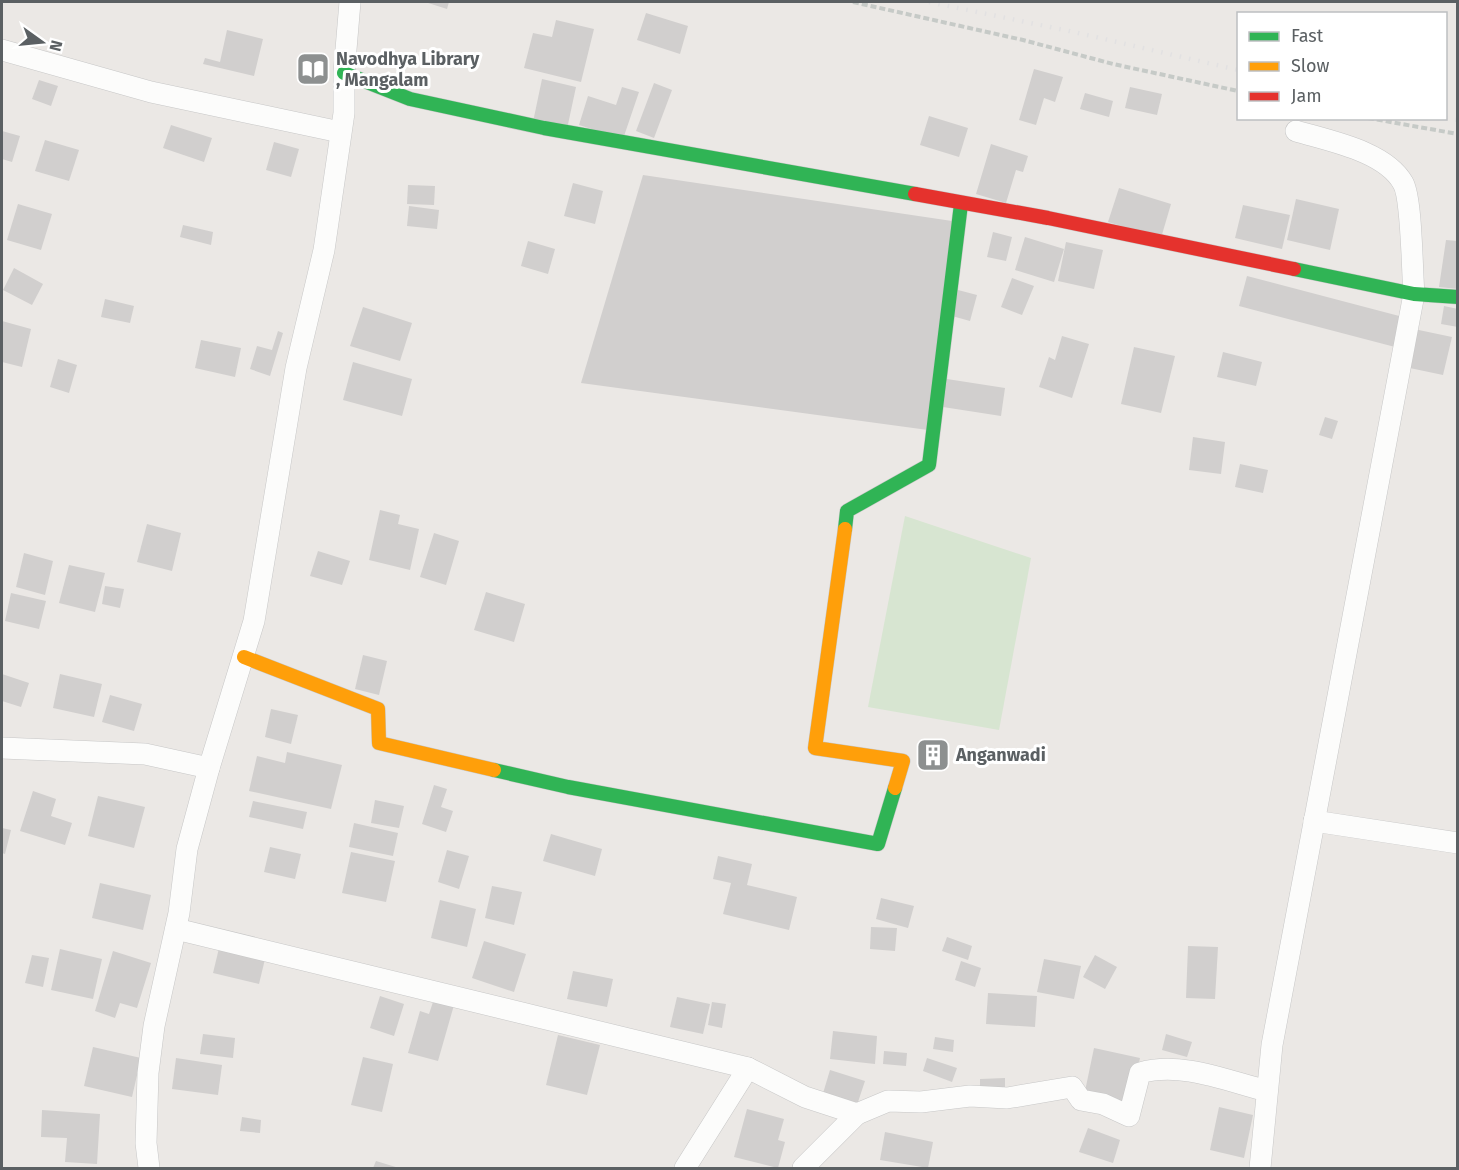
<svg xmlns="http://www.w3.org/2000/svg" width="1459" height="1170" viewBox="0 0 1459 1170" font-family="'Fira Sans',sans-serif">
<rect width="100%" height="100%" fill="#ebe8e5"/>
<polygon fill="#d7e5d1" points="905,516 1031,558 999,730 868,707"/>
<g fill="#d1cfce">
<polygon points="425,2 449,2 447,9"/>
<polygon points="646,13 688,26 680,54 637,40"/>
<polygon points="556,20 594,29 581,82 524,68 533,33 552,37"/>
<polygon points="227,30 263,39 254,76 203,64 205,58 220,62"/>
<polygon points="1034,69 1063,77 1055,102 1044,98 1036,125 1019,120"/>
<polygon points="542,79 576,87 567,129 533,122"/>
<polygon points="39,80 58,86 51,106 32,99"/>
<polygon points="654,83 672,90 654,138 636,131"/>
<polygon points="622,87 639,92 623,139 579,125 588,96 616,105"/>
<polygon points="1130,87 1162,94 1157,115 1125,108"/>
<polygon points="1085,93 1113,101 1109,117 1080,109"/>
<polygon points="929,116 968,128 959,157 920,145"/>
<polygon points="171,125 212,138 204,162 163,148"/>
<polygon points="2,131 20,136 12,162 2,159"/>
<polygon points="45,140 79,150 69,181 35,171"/>
<polygon points="274,142 299,149 291,177 266,170"/>
<polygon points="991,144 1028,156 1023,172 1016,170 1006,203 976,194"/>
<polygon points="643,175 952,221 928,430 581,383"/>
<polygon points="573,183 603,191 595,224 564,216"/>
<polygon points="408,185 435,186 434,205 407,204"/>
<polygon points="1119,188 1171,204 1161,238 1108,222"/>
<polygon points="1296,199 1339,209 1330,250 1287,240"/>
<polygon points="18,204 52,214 41,250 7,240"/>
<polygon points="1243,205 1290,215 1282,249 1235,238"/>
<polygon points="409,206 439,210 437,229 407,226"/>
<polygon points="183,225 213,232 211,245 180,237"/>
<polygon points="993,232 1012,237 1006,261 987,257"/>
<polygon points="1025,237 1064,249 1054,282 1015,270"/>
<polygon points="1446,240 1458,241 1458,289 1439,287"/>
<polygon points="528,241 555,249 548,274 521,266"/>
<polygon points="1066,242 1103,250 1094,289 1058,281"/>
<polygon points="14,268 43,284 32,305 3,290"/>
<polygon points="1247,276 1403,317 1395,347 1239,306"/>
<polygon points="1012,278 1034,286 1022,315 1001,307"/>
<polygon points="958,290 977,295 970,321 952,316"/>
<polygon points="105,299 134,306 130,323 101,317"/>
<polygon points="1444,306 1458,309 1458,327 1441,324"/>
<polygon points="363,307 412,323 400,361 350,346"/>
<polygon points="2,321 31,329 22,367 2,362"/>
<polygon points="1414,329 1452,337 1443,375 1405,367"/>
<polygon points="278,331 283,333 270,376 250,369 257,346 272,350"/>
<polygon points="1062,336 1089,344 1072,398 1039,387 1049,357 1055,360"/>
<polygon points="201,340 241,348 235,377 195,368"/>
<polygon points="1134,347 1175,356 1161,413 1121,404"/>
<polygon points="1223,352 1262,362 1256,386 1217,377"/>
<polygon points="58,359 77,365 69,393 50,387"/>
<polygon points="353,362 412,379 402,416 343,400"/>
<polygon points="947,379 1005,388 1001,416 943,407"/>
<polygon points="1325,417 1338,421 1332,439 1319,435"/>
<polygon points="1193,437 1225,442 1221,474 1189,470"/>
<polygon points="1240,464 1268,470 1263,493 1235,487"/>
<polygon points="380,510 400,515 398,524 419,529 410,570 369,560"/>
<polygon points="147,524 181,533 172,571 137,562"/>
<polygon points="434,533 459,541 446,585 420,577"/>
<polygon points="318,551 350,561 342,585 310,576"/>
<polygon points="24,553 53,561 45,595 16,587"/>
<polygon points="69,565 105,573 95,612 59,603"/>
<polygon points="105,586 124,589 120,608 102,604"/>
<polygon points="486,592 525,604 514,642 474,630"/>
<polygon points="11,593 46,601 39,629 5,621"/>
<polygon points="363,655 387,661 379,695 355,689"/>
<polygon points="2,674 29,683 21,707 2,701"/>
<polygon points="60,674 102,684 94,717 53,708"/>
<polygon points="110,695 142,704 134,731 102,722"/>
<polygon points="271,709 298,715 291,744 265,737"/>
<polygon points="921,745 948,751 944,765 918,758"/>
<polygon points="287,752 342,765 331,809 249,791 257,756 285,763"/>
<polygon points="434,785 447,789 441,807 453,811 446,832 422,824"/>
<polygon points="33,791 56,799 51,816 72,823 65,845 20,831"/>
<polygon points="98,796 145,807 134,848 88,836"/>
<polygon points="375,800 404,806 399,828 371,823"/>
<polygon points="253,801 307,812 303,829 249,817"/>
<polygon points="354,823 398,833 393,856 349,847"/>
<polygon points="2,828 11,830 5,854 2,853"/>
<polygon points="551,834 602,849 595,876 543,861"/>
<polygon points="270,847 301,854 295,879 264,872"/>
<polygon points="447,850 469,856 459,889 438,882"/>
<polygon points="351,852 395,861 386,902 342,893"/>
<polygon points="718,856 752,864 747,885 797,897 789,930 723,914 731,883 713,879"/>
<polygon points="100,883 151,895 143,930 92,918"/>
<polygon points="492,886 522,892 514,925 485,918"/>
<polygon points="881,898 914,906 908,928 876,919"/>
<polygon points="440,900 476,909 467,947 431,938"/>
<polygon points="871,927 897,928 895,951 870,949"/>
<polygon points="947,937 972,946 968,960 942,951"/>
<polygon points="484,941 526,954 514,992 472,978"/>
<polygon points="220,944 266,955 259,984 213,973"/>
<polygon points="1188,946 1218,947 1215,999 1186,998"/>
<polygon points="60,949 102,959 93,999 51,990"/>
<polygon points="113,951 151,963 137,1008 120,1003 115,1018 95,1011"/>
<polygon points="32,955 49,958 43,987 25,983"/>
<polygon points="1095,955 1117,967 1105,989 1083,977"/>
<polygon points="1044,959 1081,966 1074,999 1037,992"/>
<polygon points="961,961 981,968 975,987 955,980"/>
<polygon points="573,971 613,979 607,1007 567,999"/>
<polygon points="988,993 1037,996 1035,1027 986,1024"/>
<polygon points="380,996 404,1004 394,1036 370,1028"/>
<polygon points="677,997 710,1004 703,1034 670,1027"/>
<polygon points="434,999 454,1005 438,1061 408,1053 420,1011 429,1014"/>
<polygon points="712,1002 726,1004 722,1028 708,1025"/>
<polygon points="833,1031 877,1036 875,1064 830,1059"/>
<polygon points="203,1034 235,1038 233,1058 200,1054"/>
<polygon points="1166,1034 1192,1042 1187,1057 1162,1050"/>
<polygon points="558,1035 600,1045 587,1095 546,1085"/>
<polygon points="935,1037 954,1040 953,1052 933,1049"/>
<polygon points="93,1047 141,1058 132,1097 84,1086"/>
<polygon points="1094,1048 1140,1058 1129,1107 1084,1096"/>
<polygon points="884,1051 907,1053 906,1066 883,1064"/>
<polygon points="363,1057 393,1064 382,1112 351,1105"/>
<polygon points="176,1058 222,1065 218,1095 172,1089"/>
<polygon points="927,1058 957,1068 952,1082 923,1071"/>
<polygon points="830,1070 865,1081 855,1111 821,1100"/>
<polygon points="1005,1078 1005,1096 980,1096 980,1079"/>
<polygon points="1219,1107 1253,1115 1244,1158 1210,1150"/>
<polygon points="747,1109 784,1119 778,1140 785,1142 778,1168 734,1157"/>
<polygon points="42,1110 100,1114 97,1164 65,1162 67,1138 41,1137"/>
<polygon points="242,1117 261,1120 260,1133 240,1131"/>
<polygon points="1088,1128 1120,1140 1113,1163 1079,1152"/>
<polygon points="885,1132 933,1142 928,1168 880,1160"/>
<polygon points="376,1161 399,1168 373,1168"/>
</g>
<g fill="none" stroke-linecap="round" stroke-linejoin="round">
<g stroke="#c7c7c7" stroke-width="22">
<g id="street">
<polyline points="2,50 151,92 340,132"/>
<polyline points="2,748 145,754 209,768"/>
<polyline points="1314,821 1458,843"/>
<path d="M176 929 748 1068 805 1097 857 1114 888 1101 921 1102 970 1096 1007 1098 1072 1087 1081 1100 1103 1104 1129 1116 1140 1073C1181 1061 1227 1081 1267 1091"/>
<polyline points="149,1168 146,1143 148,1073 154,1026 179,913 187,849 209,768 254,621 296,368 324,250 344,113 344,73 350,2"/>
<polyline points="685,1168 748,1068"/>
<polyline points="803,1168 857,1114"/>
<path d="M1260 1168 1272 1045 1414 294C1412 273 1412 198 1403 183 1385 151 1329 141 1296 131"/>
</g>
</g>
<g stroke="#c7c7c6" stroke-width="15">
<g id="fast">
<polyline points="344,73 410,99 544,128 915,194"/>
<polyline points="1294,269 1414,294 1458,297"/>
<polyline points="845,529 847,511 929,465 961,204"/>
<polyline points="494,770 568,787 878,844 895,788"/>
</g>
</g>
<g stroke="#c7c7c6" stroke-width="15">
<g id="slow">
<polyline points="845,529 815,748 903,761 895,788"/>
<polyline points="244,657 378,709 379,743 494,770"/>
</g>
</g>
<g stroke="#c7c7c6" stroke-width="15">
<polyline id="jam" points="915,194 1048,218 1294,269"/>
</g>
<g stroke="#c6cac7" stroke-width="4" stroke-dasharray="6 3" stroke-linecap="butt">
<polyline points="853,2 1023,40 1113,64 1238,91"/>
<polyline points="1368,118 1458,134"/>
</g>
<use href="#street" stroke="#fcfcfb" stroke-width="21"/>
<use href="#fast" stroke="#30b455" stroke-width="14"/>
<use href="#slow" stroke="#ff9f0a" stroke-width="14"/>
<use href="#jam" stroke="#e5322d" stroke-width="14"/>
<g stroke="#e2e1e2" stroke-width="4.5" stroke-dasharray="1.5 8" stroke-linecap="butt">
<polyline points="929,2 1074,32 1238,70"/>
<polyline points="1446,118 1458,120"/>
</g>
</g>
<defs>
<g id="library-square" transform="scale(1.725)"><rect x="-9" y="-9" width="18" height="18" rx="4" fill="#8d9090" stroke="#fff"/><path d="M-6-4Q-3-5.5-.7-3.5V5Q-3 3-6 4ZM6-4Q3-5.5 .7-3.5V5Q3 3 6 4Z" fill="#fff"/></g>
<g id="building-square" transform="scale(1.725)"><rect x="-9" y="-9" width="18" height="18" rx="4" fill="#8d9090" stroke="#fff"/><path d="M-4-6H4V6H1V3H-1V6H-4ZM-2.5-4.3h1.7v1.8h-1.7ZM.8-4.3h1.7v1.8H.8ZM-2.5-1h1.7V.8h-1.7ZM.8-1h1.7V.8H.8Z" fill="#fff"/></g>
</defs>
<g fill-rule="evenodd">
<use href="#library-square" x="313" y="69"/>
<use href="#building-square" x="933" y="755"/>
</g>
<g text-anchor="middle" stroke-width="6" stroke-linejoin="round" paint-order="stroke">
<g font-size="18" font-weight="bold" fill="#5b6063" stroke="#fff" text-anchor="start">
<text x="336" y="65">Navodhya Library<tspan x="336" dy="21">, Mangalam</tspan></text>
<text x="956" y="761">Anganwadi</text>
</g>
</g>
<rect width="1459" height="1170" fill="none" stroke="#5b6063" stroke-width="6"/>
<rect x="1237" y="12" width="210" height="108" fill="#ffffff" stroke="#bdbfc1" stroke-width="1.5"/>
<rect x="1249" y="32" width="30" height="9" fill="#30b455" stroke="#bdbfc1" stroke-width="1.5"/>
<text x="1291" y="42" font-size="18" fill="#5b6063">Fast</text>
<rect x="1249" y="62" width="30" height="9" fill="#ff9f0a" stroke="#bdbfc1" stroke-width="1.5"/>
<text x="1291" y="72" font-size="18" fill="#5b6063">Slow</text>
<rect x="1249" y="92" width="30" height="9" fill="#e5322d" stroke="#bdbfc1" stroke-width="1.5"/>
<text x="1291" y="102" font-size="18" fill="#5b6063">Jam</text>
<g transform="translate(42 42) rotate(105)" stroke="#ffffff" stroke-width="4.5" paint-order="stroke">
<path d="M0-4.5L10 22L0 15L-10 22Z" fill="#5b6063"/>
<text y="-9" font-size="16" font-weight="bold" text-anchor="middle" fill="#5b6063">N</text>
</g>
</svg>
